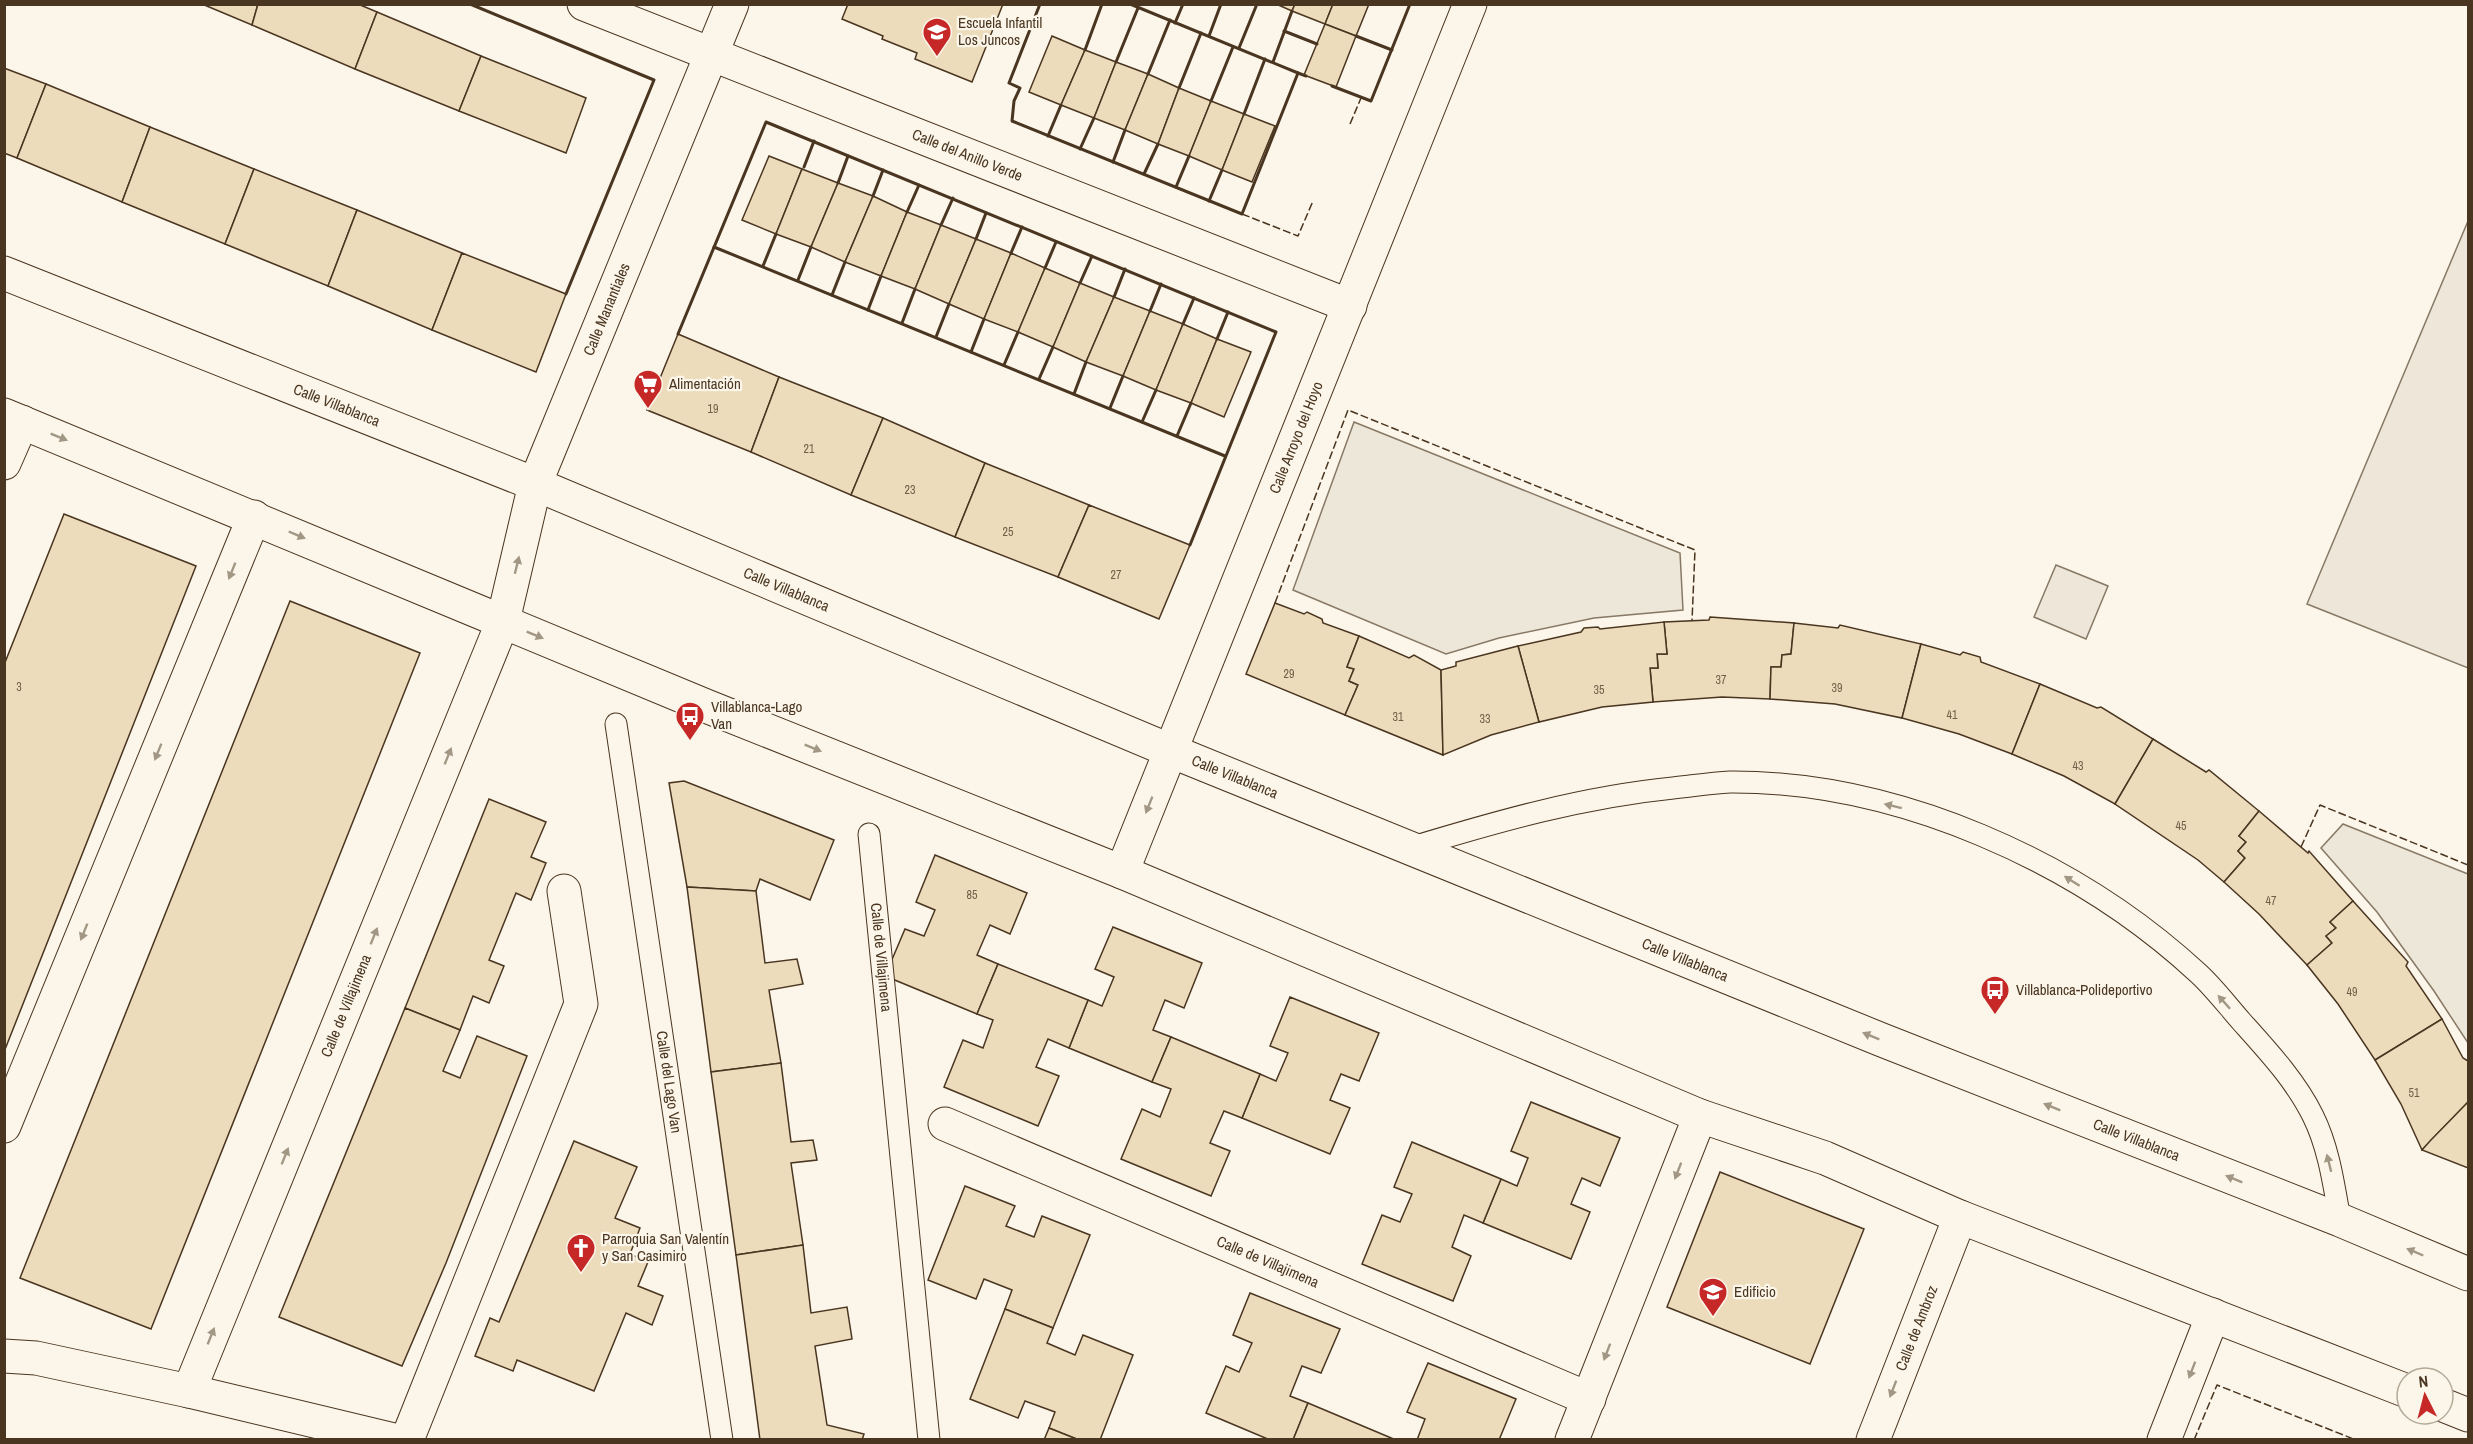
<svg xmlns="http://www.w3.org/2000/svg" width="2473" height="1444" viewBox="0 0 2473 1444" font-family="'Archivo Narrow',sans-serif">
<rect width="100%" height="100%" fill="#fbf6e9"/>
<g fill="#ede6d9" stroke="#887966" stroke-width="1.5">
<polygon points="2468,221 2468,668 2307,604"/>
<polygon points="2056,565 2108,586 2086,639 2034,617"/>
</g>
<g fill="#ede7d9" stroke="#887966" stroke-width="1.5">
<polygon points="1354,422 1680,553 1683,610 1594,618 1499,638 1446,654 1293,590"/>
<polygon points="2343,824 2468,874 2468,1043 2434,991 2377,912 2321,848"/>
</g>
<g fill="#ecdcbc" stroke="#4a3520" stroke-width="1.5">
<polygon points="202,4 258,4 252,25"/>
<polygon points="258,4 358,4 377,12 355,69 252,25"/>
<polygon points="848,4 1003,4 972,82 915,59 917,53 882,39 883,36 842,19"/>
<polygon points="1276,4 1295,4 1292,11"/>
<polygon points="1295,4 1333,4 1325,24 1292,11"/>
<polygon points="1333,4 1369,4 1356,36 1325,24"/>
<polygon points="377,12 481,56 459,111 355,69"/>
<polygon points="1325,24 1356,36 1336,87 1304,75"/>
<polygon points="1052,36 1085,50 1061,105 1029,92"/>
<polygon points="1085,50 1116,62 1094,118 1061,105"/>
<polygon points="481,56 586,98 566,153 459,111"/>
<polygon points="1116,62 1148,74 1125,130 1094,118"/>
<polygon points="4,68 46,84 17,158 4,153"/>
<polygon points="1148,74 1179,88 1158,144 1125,130"/>
<polygon points="46,84 150,127 122,202 17,158"/>
<polygon points="1179,88 1211,101 1189,156 1158,144"/>
<polygon points="1211,101 1244,114 1222,170 1189,156"/>
<polygon points="1244,114 1275,126 1252,182 1222,170"/>
<polygon points="150,127 254,169 225,244 122,202"/>
<polygon points="769,156 802,169 776,234 742,220"/>
<polygon points="254,169 357,210 328,286 225,244"/>
<polygon points="802,169 838,183 811,247 776,234"/>
<polygon points="838,183 873,196 845,262 811,247"/>
<polygon points="873,196 907,212 881,276 845,262"/>
<polygon points="357,210 462,253 432,330 328,286"/>
<polygon points="907,212 941,225 915,289 881,276"/>
<polygon points="941,225 976,239 949,304 915,289"/>
<polygon points="976,239 1011,253 984,319 949,304"/>
<polygon points="462,253 566,294 536,372 432,330"/>
<polygon points="1011,253 1045,268 1018,332 984,319"/>
<polygon points="1045,268 1080,283 1053,347 1018,332"/>
<polygon points="1080,283 1114,297 1086,362 1053,347"/>
<polygon points="1114,297 1150,311 1123,376 1086,362"/>
<polygon points="1150,311 1183,324 1156,390 1123,376"/>
<polygon points="1183,324 1217,339 1191,403 1156,390"/>
<polygon points="678,334 779,377 751,452 647,410"/>
<polygon points="1217,339 1251,352 1224,417 1191,403"/>
<polygon points="779,377 883,418 851,495 751,452"/>
<polygon points="883,418 985,463 955,537 851,495"/>
<polygon points="985,463 1089,505 1058,577 955,537"/>
<polygon points="1089,505 1190,545 1159,619 1058,577"/>
<polygon points="64,514 196,566 4,1052 4,665"/>
<polygon points="290,601 420,653 151,1329 20,1278"/>
<polygon points="1275,603 1304,614 1307,612 1322,619 1323,623 1359,636 1347,667 1354,669 1349,681 1358,685 1345,715 1246,674"/>
<polygon points="1710,617 1794,623 1791,654 1782,655 1781,667 1771,667 1770,699 1722,697 1653,702 1650,668 1658,668 1657,654 1667,654 1664,622 1709,620"/>
<polygon points="1664,622 1667,654 1657,654 1658,668 1650,668 1653,702 1602,707 1539,722 1518,646 1581,632 1584,628 1598,627 1600,629"/>
<polygon points="1794,623 1838,628 1840,625 1921,644 1902,718 1835,704 1770,699 1771,667 1781,667 1782,655 1791,654"/>
<polygon points="1359,636 1409,658 1414,655 1441,670 1443,755 1345,715 1358,685 1349,681 1354,669 1347,667"/>
<polygon points="1921,644 1960,655 1963,652 1980,657 1981,662 2040,684 2012,754 1959,734 1902,718"/>
<polygon points="1518,646 1539,722 1491,735 1443,755 1441,670 1456,666 1456,662"/>
<polygon points="2040,684 2097,708 2101,707 2153,739 2115,804 2064,776 2012,754"/>
<polygon points="2153,739 2206,772 2209,770 2259,811 2239,836 2246,842 2238,851 2245,858 2224,882 2198,860 2115,804"/>
<polygon points="684,781 834,840 810,900 760,879 756,891 687,887 669,783"/>
<polygon points="489,799 546,822 531,857 546,863 531,900 516,893 489,960 504,966 489,1003 473,996 460,1030 405,1008"/>
<polygon points="2259,811 2308,853 2309,851 2353,901 2330,922 2336,928 2326,936 2332,943 2307,965 2259,914 2224,882 2245,858 2238,851 2246,842 2239,836"/>
<polygon points="935,855 1027,893 1010,934 990,925 977,955 998,964 977,1014 885,976 905,929 924,936 935,910 916,902"/>
<polygon points="687,887 756,891 765,963 797,959 803,984 769,990 781,1063 711,1072"/>
<polygon points="2353,901 2408,962 2406,966 2442,1019 2375,1060 2338,1004 2307,965 2332,943 2326,936 2336,928 2330,922"/>
<polygon points="1113,927 1202,963 1184,1008 1165,1000 1153,1030 1171,1037 1152,1082 1069,1048 1088,1000 1102,1006 1114,977 1095,969"/>
<polygon points="998,964 1088,1000 1069,1048 1048,1039 1036,1067 1059,1076 1038,1126 944,1087 963,1040 983,1048 993,1020 977,1014"/>
<polygon points="1290,997 1379,1033 1359,1081 1341,1074 1330,1100 1350,1108 1330,1154 1242,1118 1260,1074 1276,1081 1288,1053 1270,1046"/>
<polygon points="405,1008 460,1030 443,1071 460,1078 477,1036 527,1056 446,1263 402,1366 279,1317"/>
<polygon points="2442,1019 2463,1058 2468,1061 2468,1102 2422,1150 2401,1104 2375,1060"/>
<polygon points="1171,1037 1260,1074 1242,1118 1224,1111 1210,1143 1230,1151 1211,1196 1121,1159 1142,1109 1160,1117 1171,1089 1152,1082"/>
<polygon points="781,1063 791,1142 813,1140 817,1160 791,1163 803,1245 736,1255 711,1072"/>
<polygon points="1531,1102 1620,1138 1600,1186 1582,1178 1576,1192 1571,1204 1590,1212 1571,1259 1483,1223 1501,1179 1517,1186 1528,1158 1511,1151"/>
<polygon points="2468,1102 2468,1168 2422,1150 2430,1141"/>
<polygon points="574,1141 637,1167 615,1218 640,1228 630,1254 648,1262 638,1286 663,1296 652,1325 626,1313 594,1391 517,1360 513,1371 475,1356 490,1318 499,1322"/>
<polygon points="1412,1142 1501,1179 1483,1223 1464,1215 1452,1247 1471,1256 1453,1301 1362,1264 1382,1215 1400,1222 1412,1194 1394,1187"/>
<polygon points="1720,1172 1864,1229 1810,1364 1667,1307"/>
<polygon points="965,1186 1015,1206 1006,1226 1034,1237 1042,1216 1090,1235 1053,1328 1005,1309 1012,1290 984,1279 976,1299 928,1280"/>
<polygon points="803,1245 811,1313 847,1307 852,1339 815,1346 827,1425 864,1434 862,1440 760,1440 736,1255"/>
<polygon points="1250,1293 1340,1329 1321,1373 1302,1366 1290,1396 1308,1403 1293,1440 1270,1440 1206,1413 1226,1366 1239,1372 1252,1343 1233,1335"/>
<polygon points="1005,1309 1053,1328 1047,1343 1075,1355 1083,1335 1133,1355 1100,1440 1079,1440 1049,1428 1055,1412 1025,1401 1018,1418 970,1399"/>
<polygon points="1428,1363 1516,1399 1499,1440 1417,1440 1425,1419 1407,1412"/>
<polygon points="1308,1403 1396,1440 1293,1440"/>
<polygon points="1049,1428 1079,1440 1044,1440"/>
</g>
<g fill="none" stroke-linecap="round" stroke-linejoin="round">
<g stroke="#4a3520" stroke-width="23">
<g id="service">
<path id="s1" d="M616 724 722 1440"/>
<path id="s2" d="M869 834 929 1440"/>
<path d="M1413 847C1499 821 1583 797 1673 788 1692 786 1711 783 1730 782 1897 781 2077 861 2199 974 2214 988 2227 1005 2241 1021 2267 1050 2296 1081 2313 1116 2329 1148 2334 1186 2340 1220"/>
</g>
</g>
<g stroke="#4a3520" stroke-width="35">
<g id="minor">
<path id="s3" d="M584 4 1350 306"/>
<polyline points="4,463 22,422"/>
<path id="s4" d="M1122 872 1470 4"/>
<path id="s5" d="M945 1124 1589 1399"/>
<polyline points="4,1126 254,517"/>
<polyline points="4,1356 36,1358 189,1391 394,1440"/>
<path id="s6" d="M189 1391 503 621 535 484 732 4"/>
<polyline points="407,1440 581,1004 564,891"/>
<polyline points="1572,1440 1700,1116"/>
<path id="s7" d="M1873 1440 1960 1217"/>
<polyline points="2164,1440 2213,1315"/>
</g>
</g>
<g stroke="#4a3520" stroke-width="35">
<g id="secondary">
<path id="s8" d="M4 273 535 484 1171 751 1882 1040 2340 1220 2468 1274"/>
<polyline points="4,415 706,706 1122,872 1700,1116 1825,1158 1960,1217 2407,1391"/>
<polyline points="2443,1405 2468,1415"/>
</g>
</g>
<use href="#service" stroke="#fbf6e9" stroke-width="21"/>
<use href="#minor" stroke="#fbf6e9" stroke-width="33"/>
<use href="#secondary" stroke="#fbf6e9" stroke-width="33"/>
<g stroke="#4a3520" stroke-width="1.5" stroke-dasharray="8 3" stroke-linecap="butt">
<polyline points="1350,124 1361,98"/>
<polyline points="1242,214 1298,236 1313,201"/>
<polyline points="1275,603 1348,410 1695,550 1692,621"/>
<polyline points="2301,847 2320,805 2468,865"/>
<polyline points="2194,1440 2217,1385 2356,1440"/>
</g>
<g stroke="#4a3520" stroke-width="3">
<polyline points="470,4 654,80 566,294"/>
<polyline points="1040,4 1009,83 1020,88 1014,101 1012,121 1242,214 1298,73 1306,76"/>
<polyline points="1130,4 1298,73"/>
<polyline points="1175,23 1183,4"/>
<polyline points="1284,31 1317,44"/>
<polyline points="1209,36 1221,4"/>
<polyline points="1356,36 1392,50"/>
<polyline points="1239,48 1257,4"/>
<polyline points="1085,50 1102,4"/>
<polyline points="1116,62 1138,8"/>
<polyline points="1273,62 1292,11"/>
<polyline points="1148,74 1170,20"/>
<polyline points="1332,86 1371,101 1410,4"/>
<polyline points="1179,88 1201,33"/>
<polyline points="1211,101 1233,47"/>
<polyline points="1244,114 1265,59"/>
<polyline points="1048,136 1061,105"/>
<polyline points="1080,149 1094,118"/>
<polyline points="1113,162 1125,130"/>
<polyline points="804,167 814,141"/>
<polyline points="1144,174 1158,144"/>
<polyline points="838,183 848,156"/>
<polyline points="1176,187 1189,156"/>
<polyline points="873,196 883,170"/>
<polyline points="1209,201 1222,170"/>
<polyline points="907,212 919,185"/>
<polyline points="941,225 953,198"/>
<polyline points="976,239 986,213"/>
<polyline points="714,247 1225,456"/>
<polyline points="1011,253 1022,227"/>
<polyline points="763,266 776,234"/>
<polyline points="1045,268 1056,242"/>
<polyline points="798,280 811,247"/>
<polyline points="1080,283 1092,256"/>
<polyline points="832,295 845,262"/>
<polyline points="1114,297 1125,269"/>
<polyline points="868,310 881,276"/>
<polyline points="1150,311 1161,284"/>
<polyline points="902,323 915,289"/>
<polyline points="1183,324 1194,298"/>
<polyline points="678,334 766,122 1276,332 1190,545"/>
<polyline points="936,337 949,304"/>
<polyline points="1217,339 1228,312"/>
<polyline points="971,352 984,319"/>
<polyline points="1004,365 1018,332"/>
<polyline points="1039,379 1053,347"/>
<polyline points="1074,394 1086,362"/>
<polyline points="1110,408 1123,376"/>
<polyline points="1142,422 1156,390"/>
<polyline points="1177,436 1191,403"/>
</g>
</g>
<defs><path id="oneway-solid" d="M-6-.8H1V-3.2L6.5 0L1 3.2V.8H-6Z" transform="scale(1.5)"/></defs>
<g fill="#a29684">
<use href="#oneway-solid" transform="translate(59 437) rotate(22)"/>
<use href="#oneway-solid" transform="translate(297 535) rotate(23)"/>
<use href="#oneway-solid" transform="translate(517 565) rotate(-76)"/>
<use href="#oneway-solid" transform="translate(232 571) rotate(112)"/>
<use href="#oneway-solid" transform="translate(535 635) rotate(22)"/>
<use href="#oneway-solid" transform="translate(813 748) rotate(22)"/>
<use href="#oneway-solid" transform="translate(158 752) rotate(112)"/>
<use href="#oneway-solid" transform="translate(448 756) rotate(-68)"/>
<use href="#oneway-solid" transform="translate(1149 805) rotate(112)"/>
<use href="#oneway-solid" transform="translate(1893 806) rotate(-166)"/>
<use href="#oneway-solid" transform="translate(2072 881) rotate(-148)"/>
<use href="#oneway-solid" transform="translate(84 932) rotate(112)"/>
<use href="#oneway-solid" transform="translate(374 936) rotate(-68)"/>
<use href="#oneway-solid" transform="translate(2224 1002) rotate(-132)"/>
<use href="#oneway-solid" transform="translate(1871 1036) rotate(-158)"/>
<use href="#oneway-solid" transform="translate(2052 1107) rotate(-158)"/>
<use href="#oneway-solid" transform="translate(285 1156) rotate(-68)"/>
<use href="#oneway-solid" transform="translate(2329 1163) rotate(-104)"/>
<use href="#oneway-solid" transform="translate(1678 1171) rotate(111)"/>
<use href="#oneway-solid" transform="translate(2234 1179) rotate(-158)"/>
<use href="#oneway-solid" transform="translate(2415 1252) rotate(-157)"/>
<use href="#oneway-solid" transform="translate(211 1336) rotate(-68)"/>
<use href="#oneway-solid" transform="translate(1607 1352) rotate(111)"/>
<use href="#oneway-solid" transform="translate(2192 1370) rotate(111)"/>
<use href="#oneway-solid" transform="translate(1893 1389) rotate(111)"/>
</g>
<defs>
<g id="school-pin" transform="scale(1.5)"><path d="M0 17L-7.5 6A9.5 9.5 0 1 1 7.5 6Z" fill="#c62828" stroke="#fbf6e9"/><path d="M0-5L7-2L0 1L-7-2ZM-4 1L0 2.5L4 1V4Q0 6-4 4Z" fill="#fff"/></g>
<g id="supermarket-pin" transform="scale(1.5)"><path d="M0 17L-7.5 6A9.5 9.5 0 1 1 7.5 6Z" fill="#c62828" stroke="#fbf6e9"/><path d="M-6-5.5h2.5l.6 2H6L4.5 2H-2.5L-4.4-4H-6ZM-1.5 3.2a1.3 1.3 0 1 0 .1 0ZM3 3.2a1.3 1.3 0 1 0 .1 0Z" fill="#fff"/></g>
<g id="bus-pin" transform="scale(1.5)"><path d="M0 17L-7.5 6A9.5 9.5 0 1 1 7.5 6Z" fill="#c62828" stroke="#fbf6e9"/><path d="M-5-6H5V4H4V6H2V4H-2V6H-4V4H-5ZM-3.5-4V0h7V-4ZM-3.5 1.2v1.5H-2V1.2ZM2 1.2v1.5H3.5V1.2Z" fill="#fff"/></g>
<g id="church-pin" transform="scale(1.5)"><path d="M0 17L-7.5 6A9.5 9.5 0 1 1 7.5 6Z" fill="#c62828" stroke="#fbf6e9"/><path d="M-1.2-6h2.4v3.5h3.3v2.4h-3.3V6h-2.4V-.1h-3.3v-2.4h3.3Z" fill="#fff"/></g>
</defs>
<g fill-rule="evenodd">
<use href="#school-pin" x="937" y="32"/>
<use href="#supermarket-pin" x="648" y="384"/>
<use href="#bus-pin" x="690" y="716"/>
<use href="#bus-pin" x="1995" y="990"/>
<use href="#church-pin" x="581" y="1248"/>
<use href="#school-pin" x="1713" y="1292"/>
</g>
<g text-anchor="middle" stroke-width="4.5" stroke-linejoin="round" paint-order="stroke">
<g font-size="12" fill="#725f47">
<text x="713" y="413">19</text>
<text x="809" y="453">21</text>
<text x="910" y="494">23</text>
<text x="1008" y="536">25</text>
<text x="1116" y="579">27</text>
<text x="1289" y="678">29</text>
<text x="1721" y="684">37</text>
<text x="19" y="691">3</text>
<text x="1837" y="692">39</text>
<text x="1599" y="694">35</text>
<text x="1952" y="719">41</text>
<text x="1398" y="721">31</text>
<text x="1485" y="723">33</text>
<text x="2078" y="770">43</text>
<text x="2181" y="830">45</text>
<text x="972" y="899">85</text>
<text x="2271" y="905">47</text>
<text x="2352" y="996">49</text>
<text x="2414" y="1097">51</text>
</g>
<g font-size="15" fill="#4a3520" stroke="#fbf6e9" text-anchor="start">
<text x="958" y="28">Escuela Infantil<tspan x="958" dy="17">Los Juncos</tspan></text>
<text x="669" y="389">Alimentación</text>
<text x="711" y="712">Villablanca-Lago<tspan x="711" dy="17">Van</tspan></text>
<text x="2016" y="995">Villablanca-Polideportivo</text>
<text x="602" y="1244">Parroquia San Valentín<tspan x="602" dy="17">y San Casimiro</tspan></text>
<text x="1734" y="1297">Edificio</text>
</g>
<g font-size="15" fill="#4a3520" stroke="#fbf6e9">
<text dy="5" stroke="none"><textPath href="#s3" startOffset="412">Calle del Anillo Verde</textPath></text>
<text dy="5" stroke="none"><textPath href="#s6" startOffset="1161">Calle Manantiales</textPath></text>
<text dy="5" stroke="none"><textPath href="#s8" startOffset="358">Calle Villablanca</textPath></text>
<text dy="5" stroke="none"><textPath href="#s4" startOffset="468">Calle Arroyo del Hoyo</textPath></text>
<text dy="5" stroke="none"><textPath href="#s8" startOffset="844">Calle Villablanca</textPath></text>
<text dy="5" stroke="none"><textPath href="#s8" startOffset="1330">Calle Villablanca</textPath></text>
<text dy="5" stroke="none"><textPath href="#s2" startOffset="124">Calle de Villajimena</textPath></text>
<text dy="5" stroke="none"><textPath href="#s8" startOffset="1816">Calle Villablanca</textPath></text>
<text dy="5" stroke="none"><textPath href="#s6" startOffset="416">Calle de Villajimena</textPath></text>
<text dy="5" stroke="none"><textPath href="#s1" startOffset="362">Calle del Lago Van</textPath></text>
<text dy="5" stroke="none"><textPath href="#s8" startOffset="2302">Calle Villablanca</textPath></text>
<text dy="5" stroke="none"><textPath href="#s5" startOffset="351">Calle de Villajimena</textPath></text>
<text dy="5" stroke="none"><textPath href="#s7" startOffset="120">Calle de Ambroz</textPath></text>
</g>
</g>
<rect width="2473" height="1444" fill="none" stroke="#4a3520" stroke-width="12"/>
<g transform="translate(2425 1396) rotate(354)"><circle r="28" fill="#fbf6e9" stroke="#b4a999" stroke-width="1.5"/>
<path d="M0-4.5L10 22L0 15L-10 22Z" fill="#c62828"/>
<text y="-9" font-size="16" font-weight="bold" text-anchor="middle" fill="#4a3520">N</text>
</g>
</svg>
